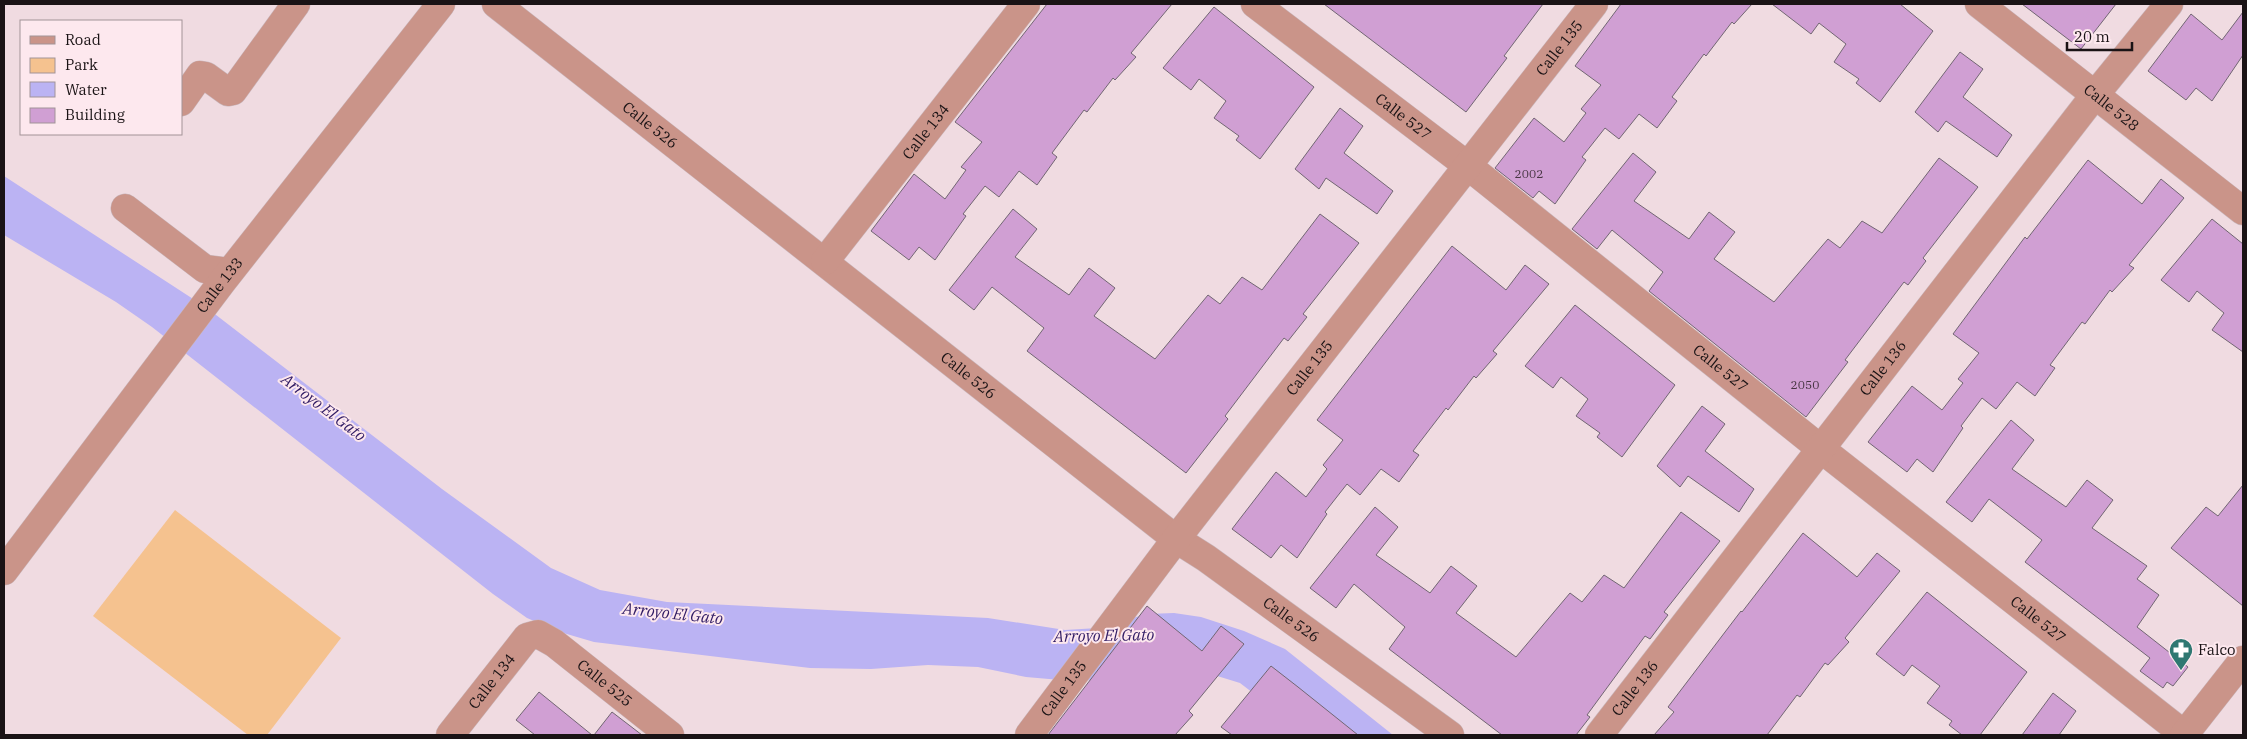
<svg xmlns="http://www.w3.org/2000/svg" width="2247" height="739" viewBox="0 0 2247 739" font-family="'IBM Plex Serif',serif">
<rect width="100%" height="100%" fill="#f0dbe1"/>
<polygon fill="#f5c28f" points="175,510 341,638 267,735 248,735 93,616"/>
<polygon fill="#bbb3f3" points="4,176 207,308 442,489 551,568 600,590 667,602 988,618 1065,630 1098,628 1147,614 1174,613 1201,617 1244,631 1285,649 1393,735 1308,735 1240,683 1214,675 1072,681 1026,677 978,667 928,665 871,669 810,668 594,642 560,632 527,618 493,594 152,327 116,302 4,235"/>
<g fill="#d09fd3" stroke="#726673">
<polygon points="1047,4 1172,4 1131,53 1136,57 1115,80 1113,78 1087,112 1084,110 1052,153 1057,157 1037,185 1019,171 999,197 985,186 963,214 966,216 935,260 919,247 909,260 871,231 914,174 945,199 966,170 961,167 982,142 955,122"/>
<polygon points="1324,4 1543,4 1504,56 1507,58 1466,112"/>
<polygon points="1621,4 1752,4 1734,24 1732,22 1706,56 1704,54 1672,97 1677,101 1657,128 1639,114 1619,139 1605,128 1582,157 1586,160 1555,204 1539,191 1533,198 1495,168 1534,118 1564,142 1586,113 1581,109 1601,85 1575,66"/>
<polygon points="1772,4 1900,4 1933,31 1880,102 1856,83 1859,79 1834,62 1846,44 1819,23 1811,34"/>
<polygon points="2022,4 2116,4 2081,49"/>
<polygon points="1214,7 1314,87 1260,159 1236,140 1239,136 1214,118 1226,101 1199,79 1191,90 1163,68"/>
<polygon points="2243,12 2243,55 2212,101 2196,88 2186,100 2148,71 2191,14 2222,40"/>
<polygon points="1960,52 1983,69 1963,97 2012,135 1997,157 1946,121 1938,132 1915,112"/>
<polygon points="1340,108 1363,126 1344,153 1393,191 1377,214 1326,178 1319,189 1295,169"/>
<polygon points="1633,153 1656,172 1634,201 1689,239 1709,212 1735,232 1714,259 1774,302 1828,239 1840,248 1862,221 1882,233 1939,158 1978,187 1923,258 1926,261 1908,285 1904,282 1845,360 1848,362 1806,417 1649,291 1663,272 1612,230 1597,249 1572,229"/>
<polygon points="2088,160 2142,204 2161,179 2184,198 2129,265 2134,268 2112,292 2110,290 2085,324 2082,322 2050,365 2055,368 2035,396 2017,382 1996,409 1982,398 1961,426 1963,428 1933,472 1917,459 1907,472 1868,442 1912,386 1942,410 1963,383 1958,379 1979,353 1953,334 2025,237 2027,239"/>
<polygon points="1013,209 1037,229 1015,257 1069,295 1089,268 1115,288 1094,316 1155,359 1208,295 1220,304 1242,277 1262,290 1320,214 1359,243 1303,314 1307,317 1288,341 1284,338 1225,416 1228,419 1186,473 1027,351 1044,328 992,287 974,310 949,290"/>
<polygon points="2212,219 2243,244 2243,352 2212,330 2224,313 2197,291 2189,302 2161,280"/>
<polygon points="1452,246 1506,290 1525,265 1549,284 1493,351 1497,354 1476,378 1474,376 1448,410 1446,408 1413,451 1419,455 1399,482 1381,469 1360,495 1347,484 1325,512 1327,514 1297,558 1281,545 1271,558 1232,529 1276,472 1306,497 1327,469 1323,465 1343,440 1317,420"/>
<polygon points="1575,305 1675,385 1622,457 1597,437 1600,433 1576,416 1588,399 1561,377 1553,388 1525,366"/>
<polygon points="1702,406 1725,424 1705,451 1754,489 1739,512 1688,476 1680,487 1657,466"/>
<polygon points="2011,420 2034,440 2012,469 2066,507 2087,480 2113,500 2092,528 2147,566 2137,579 2159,595 2137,627 2188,667 2173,686 2167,682 2163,688 2140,671 2150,658 2025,562 2042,540 1989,499 1972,522 1946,502"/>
<polygon points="2243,485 2243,606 2171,548 2206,507 2218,516"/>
<polygon points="1375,507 1398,527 1376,555 1430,593 1451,566 1477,586 1456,613 1516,657 1570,593 1582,602 1604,575 1624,588 1681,512 1720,541 1664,612 1668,615 1650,639 1645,636 1587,715 1590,717 1576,735 1502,735 1389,649 1405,627 1354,584 1336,608 1310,588"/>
<polygon points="1803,533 1857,577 1877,553 1900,571 1845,638 1849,642 1828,665 1825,663 1800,697 1797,695 1767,735 1654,735 1674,712 1668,707 1741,611 1742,612"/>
<polygon points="1927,592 2027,672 1980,735 1962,735 1949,725 1952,721 1927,703 1940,686 1912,665 1904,676 1876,654"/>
<polygon points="1147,606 1202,651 1221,626 1244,644 1189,711 1193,715 1175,735 1048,735"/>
<polygon points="1271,666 1298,687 1358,735 1232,735 1221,727"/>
<polygon points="539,692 592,735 535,735 516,720"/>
<polygon points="2053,693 2076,711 2059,735 2022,735"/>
<polygon points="612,712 642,735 594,735"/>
</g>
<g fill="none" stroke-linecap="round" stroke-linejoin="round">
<g stroke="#c9b7bc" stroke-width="29">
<g id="minor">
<path id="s1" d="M496 4 1176 539 1206 558 1450 735"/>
<path id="s2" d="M1255 4 1468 166 1821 449 2185 735"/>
<path id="s3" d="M1979 4 2243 211"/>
<polyline points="181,102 200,75 206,76 228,92 233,91 296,4"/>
<polyline points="125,208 205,269 229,272"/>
<path id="s4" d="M825 261 1026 4"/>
<path id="s5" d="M4 571 222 282 441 4"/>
<path id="s6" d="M450 735 527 637 538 634 554 643 670 735"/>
<path id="s7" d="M1029 735 1176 539 1594 4"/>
<path id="s8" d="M1599 735 2094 96 2169 4"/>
<polyline points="2184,735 2243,660"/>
</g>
</g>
<use href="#minor" stroke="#ca9489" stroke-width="28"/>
</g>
<defs>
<g id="pharmacy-pin" transform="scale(1.25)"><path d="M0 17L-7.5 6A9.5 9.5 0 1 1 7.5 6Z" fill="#2f7872" stroke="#fde8ee"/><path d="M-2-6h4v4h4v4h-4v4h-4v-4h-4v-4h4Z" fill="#fff"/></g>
</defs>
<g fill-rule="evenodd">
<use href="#pharmacy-pin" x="2181" y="650"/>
</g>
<g text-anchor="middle" stroke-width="4" stroke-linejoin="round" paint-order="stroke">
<g font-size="12" fill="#483644">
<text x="1529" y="178">2002</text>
<text x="1805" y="389">2050</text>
</g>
<g font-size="15" fill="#1a1315" stroke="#fde8ee">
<text dy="5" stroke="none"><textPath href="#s7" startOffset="868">Calle 135</textPath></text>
<text dy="5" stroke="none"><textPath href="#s3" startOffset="168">Calle 528</textPath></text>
<text dy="5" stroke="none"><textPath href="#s2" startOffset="186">Calle 527</textPath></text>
<text dy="5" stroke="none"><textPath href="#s1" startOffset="196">Calle 526</textPath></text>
<text dy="5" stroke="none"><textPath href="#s4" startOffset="164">Calle 134</textPath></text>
<text dy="5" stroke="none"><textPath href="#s5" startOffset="358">Calle 133</textPath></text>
<text dy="5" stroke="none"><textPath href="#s7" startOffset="462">Calle 135</textPath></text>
<text dy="5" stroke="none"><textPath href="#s2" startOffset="591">Calle 527</textPath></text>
<text dy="5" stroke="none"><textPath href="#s8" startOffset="464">Calle 136</textPath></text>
<text dy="5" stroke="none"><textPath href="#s1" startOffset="601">Calle 526</textPath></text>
<text dy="5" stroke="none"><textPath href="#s1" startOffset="1006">Calle 526</textPath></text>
<text dy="5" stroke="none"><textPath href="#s2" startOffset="996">Calle 527</textPath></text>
<text dy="5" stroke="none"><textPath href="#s6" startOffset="68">Calle 134</textPath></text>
<text dy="5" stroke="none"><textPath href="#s6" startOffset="219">Calle 525</textPath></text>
<text dy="5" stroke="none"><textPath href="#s8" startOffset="59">Calle 136</textPath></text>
<text dy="5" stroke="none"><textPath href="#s7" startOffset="58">Calle 135</textPath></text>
</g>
<g font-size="15" fill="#1a1315" stroke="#fde8ee" text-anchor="start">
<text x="2198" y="655">Falco</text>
</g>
<g font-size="16" font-style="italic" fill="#301b64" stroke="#fde8ee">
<text transform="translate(324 407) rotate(37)" y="6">Arroyo El Gato</text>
<text transform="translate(673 613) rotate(6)" y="6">Arroyo El Gato</text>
<text transform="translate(1104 635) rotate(-1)" y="6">Arroyo El Gato</text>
</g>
</g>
<rect width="2247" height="739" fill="none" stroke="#1a1315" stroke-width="10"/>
<rect x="20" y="20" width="162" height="115" fill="#fde8ee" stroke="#a29397"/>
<rect x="30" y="36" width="25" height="8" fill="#ca9489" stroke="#a29397"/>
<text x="65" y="45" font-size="15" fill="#1a1315">Road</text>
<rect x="30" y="58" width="25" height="15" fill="#f5c28f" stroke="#a29397"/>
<text x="65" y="70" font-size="15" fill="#1a1315">Park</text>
<rect x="30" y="82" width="25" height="15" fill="#bbb3f3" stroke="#a29397"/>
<text x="65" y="95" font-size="15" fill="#1a1315">Water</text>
<rect x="30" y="108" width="25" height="15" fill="#d09fd3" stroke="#a29397"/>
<text x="65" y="120" font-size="15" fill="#1a1315">Building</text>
<path d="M2067 42v8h65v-8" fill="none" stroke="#1a1315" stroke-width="2.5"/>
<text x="2074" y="42" font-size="15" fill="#1a1315" stroke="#fde8ee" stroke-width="4" paint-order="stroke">20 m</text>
</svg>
